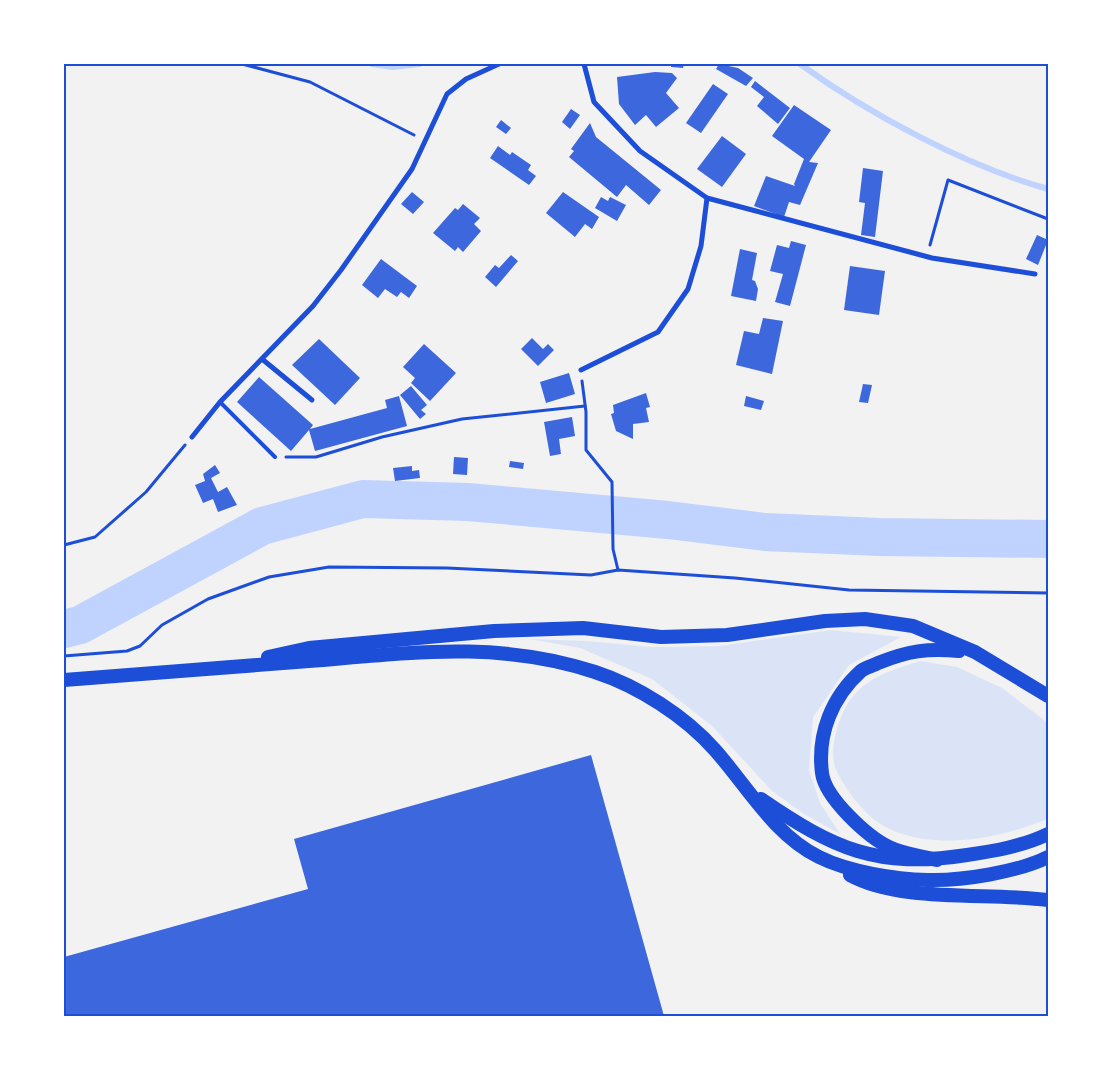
<svg xmlns="http://www.w3.org/2000/svg" width="1112" height="1080" viewBox="0 0 1112 1080" font-family="Manrope,sans-serif">
<rect width="100%" height="100%" fill="#f2f2f2"/>
<g fill="#dbe4f7">
<polygon points="831,630 901,637 849,665 813,717 809,770 820,803 840,834 804,814 772,791 712,726 652,679 580,648 530,639 587,641 652,647 719,646"/>
<path d="M920 661 957 667 1002 688 1048 723V819C1006 835 964 846 918 838 907 836 888 830 879 823 864 814 838 781 834 763 830 744 841 709 854 695 872 675 895 669 920 661Z"/>
</g>
<g fill="none" stroke-linecap="round" stroke-linejoin="round">
<g stroke="#bfd3fe" stroke-width="6">
<polyline points="372,64 393,67 419,64"/>
<path d="M800 64C869 114 966 166 1048 189"/>
</g>
<polyline stroke="#bfd3fe" stroke-width="38" points="64,629 80,625 262,526 363,499 468,502 668,520 765,532 879,537 1048,539"/>
</g>
<g fill="#3d67dc">
<polygon points="671,64 684,64 683,68 671,67"/>
<polygon points="719,64 738,68 753,78 746,86 716,69"/>
<polygon points="655,72 672,73 677,78 666,93 679,108 656,127 646,115 635,125 619,104 617,77"/>
<polygon points="755,81 790,108 778,124 757,106 764,97 751,87"/>
<polygon points="713,84 728,94 701,133 686,123"/>
<polygon points="794,105 831,130 809,162 818,163 800,205 789,202 784,217 754,206 766,176 795,186 794,184 804,159 772,136"/>
<polygon points="571,109 580,115 570,129 562,122"/>
<polygon points="501,120 511,128 506,134 496,127"/>
<polygon points="590,123 596,137 661,190 649,205 626,185 617,197 569,157 574,151 571,149"/>
<polygon points="722,136 746,154 722,187 697,169"/>
<polygon points="498,146 510,155 512,152 531,165 528,170 536,176 529,185 490,158"/>
<polygon points="863,168 883,171 875,237 861,235 865,203 859,202"/>
<polygon points="412,192 424,202 413,214 401,204"/>
<polygon points="563,192 599,217 592,229 585,224 575,237 546,213"/>
<polygon points="601,197 608,201 610,197 626,205 617,221 595,208"/>
<polygon points="463,204 480,218 474,224 481,231 463,252 458,247 455,251 433,233 455,208 458,210"/>
<polygon points="1037,235 1048,240 1038,265 1026,259"/>
<polygon points="791,241 806,245 790,306 775,302 783,274 770,271 777,245 789,248"/>
<polygon points="740,249 757,253 752,280 755,281 758,289 756,301 731,296"/>
<polygon points="511,255 518,261 496,287 485,277 495,265 499,268"/>
<polygon points="381,259 417,286 409,298 401,292 397,297 385,289 378,298 362,285"/>
<polygon points="850,266 885,271 879,315 844,310"/>
<polygon points="763,318 783,321 772,374 736,365 744,331 759,334"/>
<polygon points="532,338 543,349 548,344 554,350 538,366 521,349"/>
<polygon points="319,339 360,378 335,405 292,365"/>
<polygon points="424,344 456,373 430,401 411,383 415,378 403,367"/>
<polygon points="569,373 575,394 546,403 540,382"/>
<polygon points="259,377 313,425 310,429 387,408 385,400 399,396 407,426 315,451 309,430 291,451 237,402"/>
<polygon points="863,384 872,385 868,403 859,402"/>
<polygon points="411,386 427,405 421,410 426,414 420,419 400,395"/>
<polygon points="646,393 650,407 646,408 649,422 633,424 633,439 616,431 611,414 614,413 613,405"/>
<polygon points="746,396 764,401 761,410 744,406"/>
<polygon points="572,417 575,436 559,439 561,454 550,456 544,422"/>
<polygon points="454,457 468,458 467,475 453,474"/>
<polygon points="510,461 524,463 523,469 509,467"/>
<polygon points="215,465 220,473 211,478 218,492 227,487 237,505 218,512 213,499 203,503 195,485 205,481 203,474"/>
<polygon points="412,466 412,471 419,470 420,478 395,481 393,468"/>
<polygon points="591,755 664,1016 64,1016 64,957 308,889 294,839"/>
</g>
<g fill="none" stroke-linecap="round" stroke-linejoin="round">
<g stroke="#1d4ed8" stroke-width="3">
<polyline points="242,64 310,82 414,135"/>
<polyline points="930,245 948,180 1048,219"/>
<polyline points="582,381 586,412 586,450 612,482 613,549 618,570"/>
<polyline points="286,457 316,457 382,437 462,419 585,406"/>
<polyline points="64,545 95,537 146,492 185,445"/>
<polyline points="64,656 127,651 140,646 162,625 208,599 269,577 329,567 447,568 591,575 618,570 735,578 849,590 1048,593"/>
</g>
<polyline stroke="#1d4ed8" stroke-width="4" points="220,402 275,457"/>
<g stroke="#1d4ed8" stroke-width="5">
<polyline points="584,64 594,102 640,151 707,198 932,258 1035,274"/>
<polyline points="262,359 312,400"/>
<polyline points="581,370 658,332 688,289 701,246 707,198"/>
<polyline points="192,437 220,402 313,306 341,270 412,169 447,94 466,79 499,64"/>
</g>
<g stroke="#1d4ed8" stroke-width="14">
<polyline points="268,657 309,648 494,631 583,628 661,637 727,635 825,621 865,619 913,626 975,652 1048,696"/>
<path d="M64 680C146 674 227 667 309 661 408 653 498 640 595 672 638 686 685 716 715 750 747 786 774 835 819 857 849 872 895 879 928 880 962 881 1018 872 1048 857"/>
<path d="M761 799C834 849 877 869 967 855 995 851 1023 846 1048 834"/>
<path d="M937 860C922 856 903 854 889 847 868 837 825 798 822 773 817 734 832 697 861 671 866 667 873 666 878 663 908 651 927 648 959 651"/>
<path d="M850 875C901 903 989 892 1048 900"/>
</g>
</g>
<rect width="1112" height="1080" fill="none" stroke="#ffffff" stroke-width="130"/>
<rect x="65" y="65" width="982" height="950" fill="none" stroke="#1d4ed8" stroke-width="2"/>
</svg>
